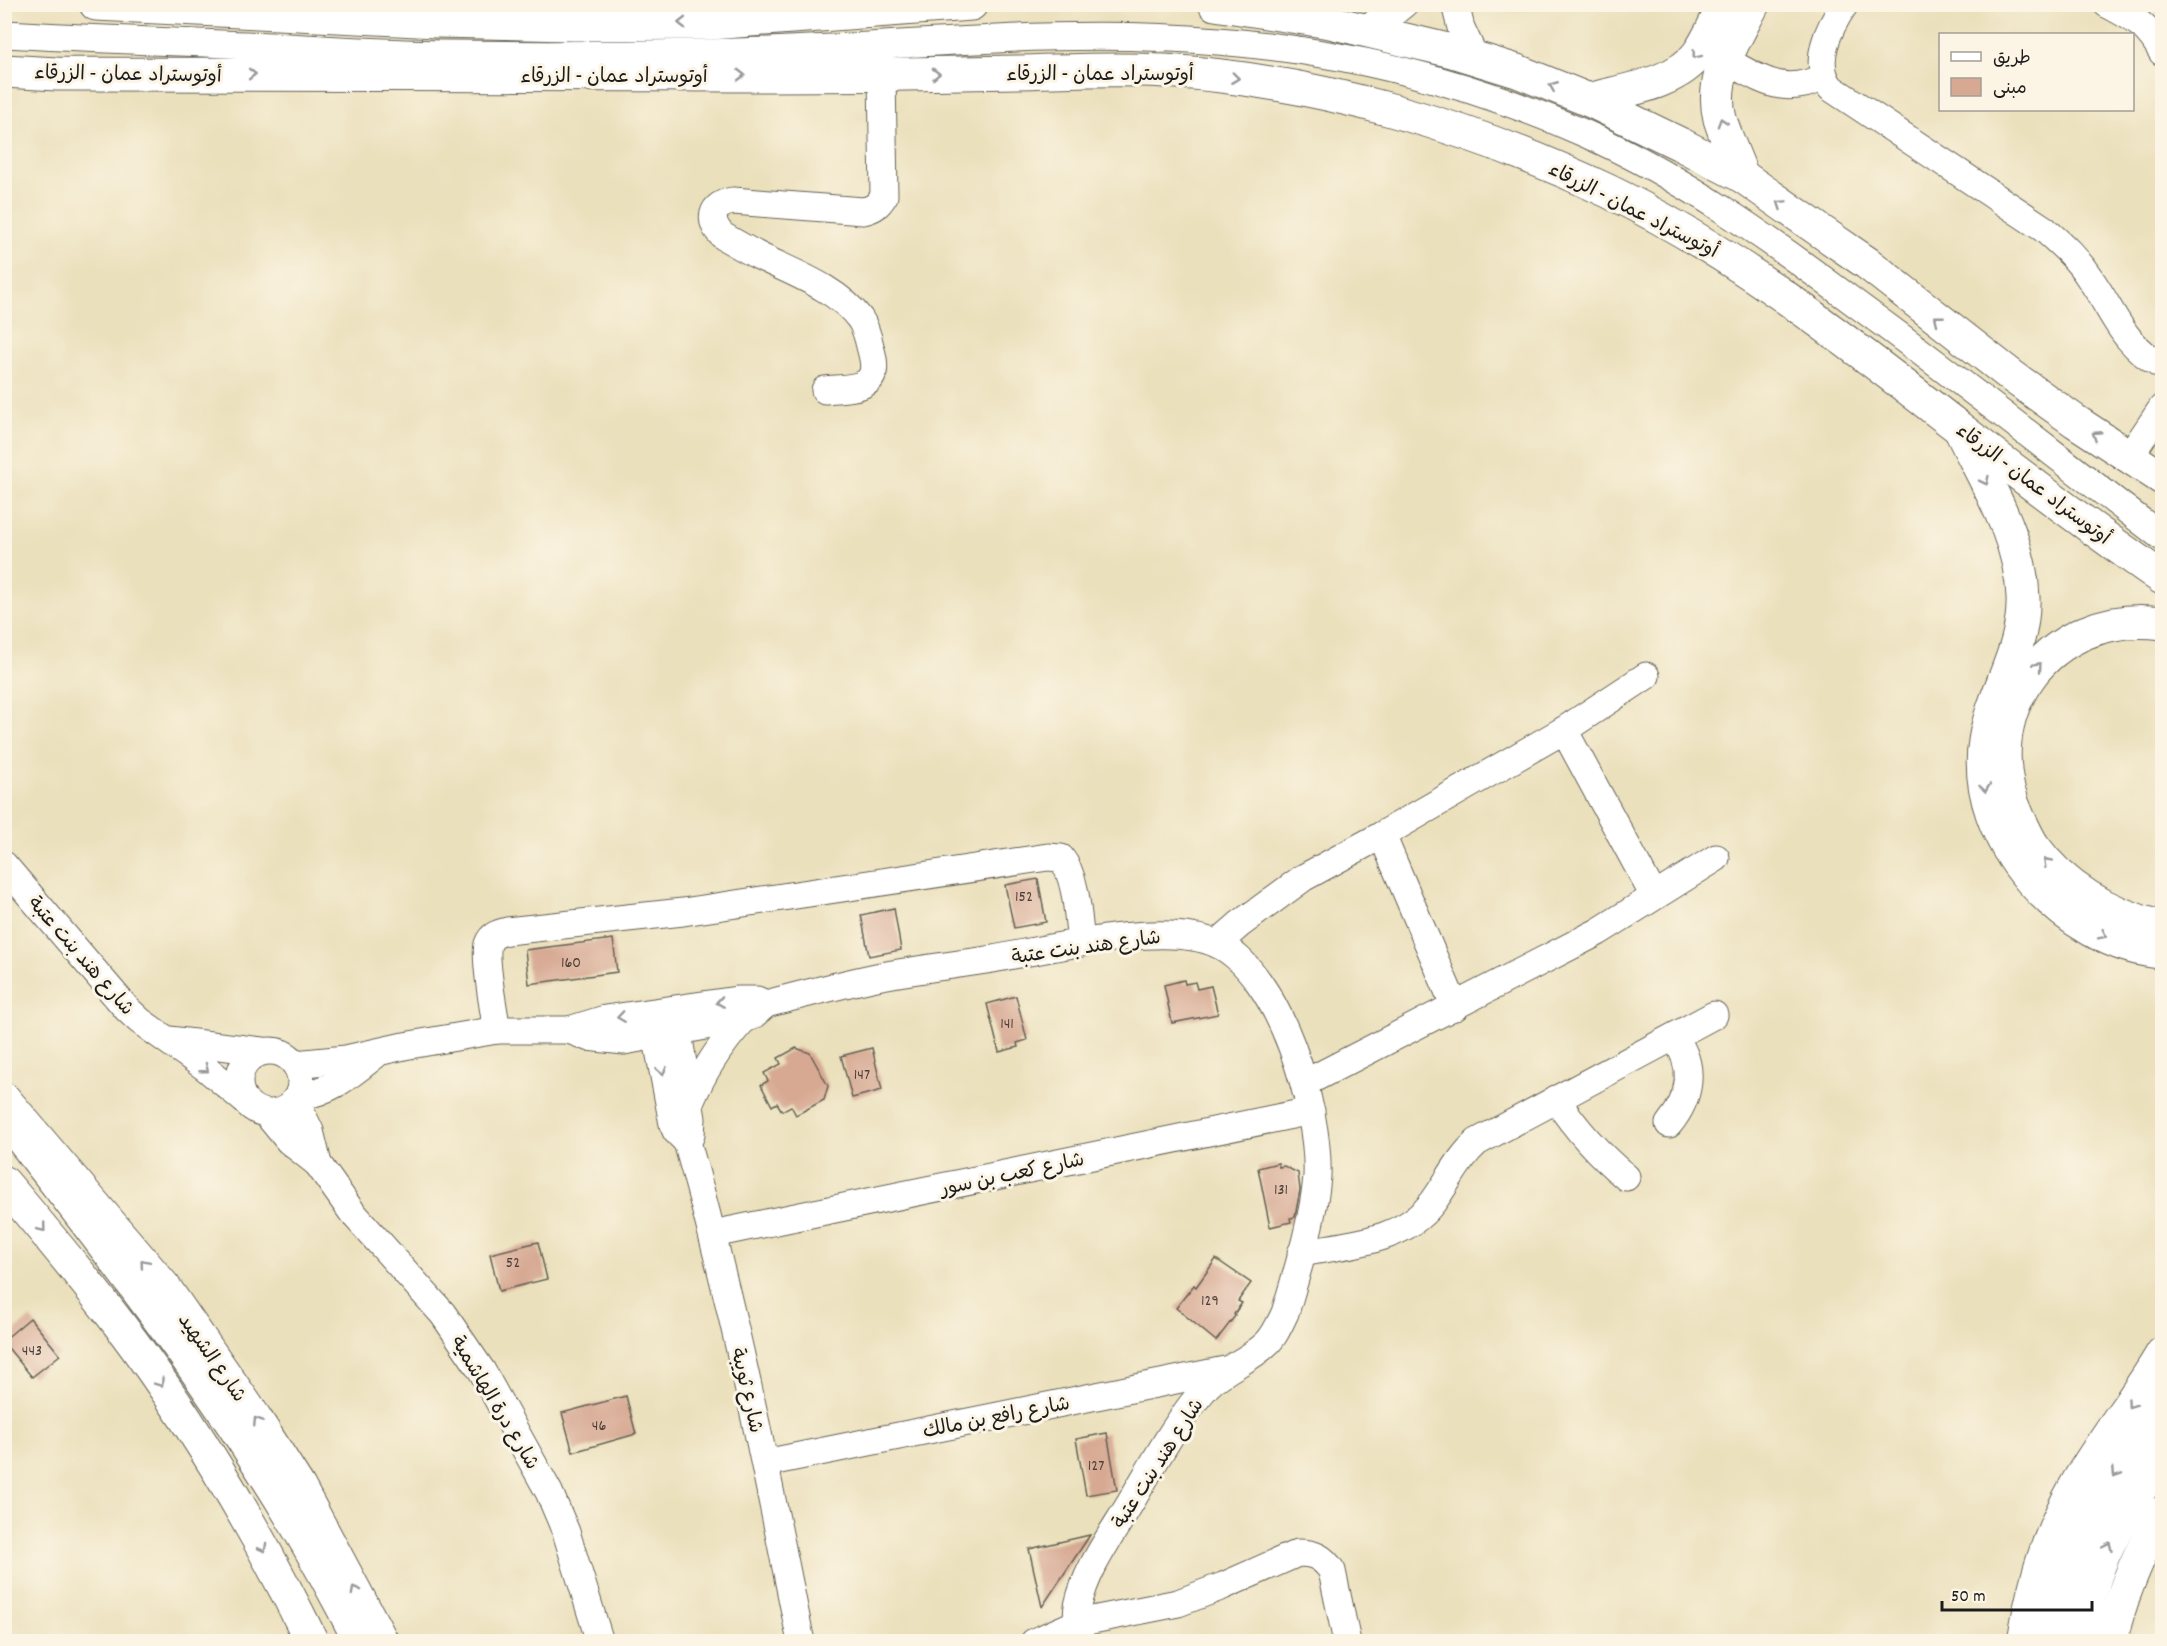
<svg xmlns="http://www.w3.org/2000/svg" width="2167" height="1646" viewBox="0 0 2167 1646" font-family="Dekko,'Playpen Sans Arabic',sans-serif">
<rect width="100%" height="100%" fill="#fcf5e5"/>
<filter id="ink" filterUnits="userSpaceOnUse"><feTurbulence type="fractalNoise" baseFrequency=".0167" numOctaves="2"/><feDisplacementMap in="SourceGraphic" scale="12" xChannelSelector="R" yChannelSelector="G"/><feConvolveMatrix kernelMatrix="1 2 1 2 8 2 1 2 1" color-interpolation-filters="sRGB"/></filter>
<filter id="wash" filterUnits="userSpaceOnUse"><feTurbulence type="fractalNoise" baseFrequency=".008" numOctaves="4" result="noise"/><feDisplacementMap in="SourceGraphic" scale="24" xChannelSelector="R" yChannelSelector="G"/><feGaussianBlur stdDeviation="1.35" result="paint"/><feColorMatrix in="noise" values="0 0 0 0 0 0 0 0 0 0 0 0 0 0 0 0 0 1.4 0 .05"/><feComposite in="paint" operator="in"/></filter>
<g filter="url(#wash)">
<rect width="100%" height="100%" fill="#ebe0bc"/>
<g id="blocks">
<g fill="#d7a993">
<polygon points="1038,879 1046,922 1014,928 1005,885"/>
<polygon points="894,908 901,950 869,956 861,915"/>
<polygon points="613,939 617,972 529,984 525,950"/>
<polygon points="1184,980 1185,984 1195,982 1197,989 1211,986 1218,1014 1172,1023 1164,985"/>
<polygon points="1016,996 1027,1040 1017,1043 1018,1047 999,1052 987,1004"/>
<polygon points="796,1048 810,1053 828,1086 824,1100 796,1115 791,1106 782,1111 777,1103 772,1106 761,1085 768,1081 764,1073 781,1064 778,1058"/>
<polygon points="872,1048 882,1090 852,1098 841,1056"/>
<polygon points="1278,1163 1279,1167 1284,1166 1298,1173 1300,1190 1295,1217 1290,1218 1291,1222 1270,1227 1258,1168"/>
<polygon points="538,1242 547,1279 499,1291 490,1254"/>
<polygon points="1216,1259 1251,1283 1238,1301 1242,1303 1234,1314 1235,1316 1216,1341 1176,1308 1194,1285 1196,1287"/>
<polygon points="30,1318 60,1355 32,1377 4,1343 4,1340"/>
<polygon points="626,1396 636,1434 573,1452 562,1413"/>
<polygon points="1107,1433 1117,1490 1086,1495 1076,1439"/>
<polygon points="1090,1535 1042,1607 1029,1549"/>
</g>
</g>
</g>
<g filter="url(#ink)">
<use href="#blocks" fill-opacity="0" stroke="#646154" stroke-width="1.5"/>
<g fill="none" stroke-linecap="round" stroke-linejoin="round">
<g stroke="#646154" stroke-width="29">
<g id="minor">
<polyline points="1455,4 1461,28 1475,58"/>
<path d="M1845 4C1829 27 1811 63 1831 88L2044 229C2061 244 2077 258 2089 277 2115 313 2120 342 2162 366"/>
<path d="M2107 4C2133 18 2148 25 2162 52"/>
<polyline points="1363,29 1389,16 1404,4"/>
<path d="M4 34C93 39 182 42 270 46 328 49 386 53 443 54 528 55 613 55 698 53 871 51 1045 26 1218 41 1344 51 1470 82 1586 134 1685 178 1772 241 1859 306 1962 381 2061 460 2162 537"/>
<path d="M1725 60C1761 79 1782 97 1824 77"/>
<path d="M825 390C852 387 881 391 872 354 869 343 867 329 860 319 837 288 793 273 759 256 747 250 735 243 723 236 707 221 711 204 733 201L863 211C874 209 878 205 884 196L882 75"/>
<polyline points="2129,457 2162,408"/>
<polyline points="1564,730 1654,896"/>
<polyline points="1382,835 1455,1007"/>
<polyline points="4,865 127,1009 140,1021 206,1068 244,1100"/>
<polyline points="1217,944 1240,924 1303,878 1382,835 1564,730 1646,676"/>
<path d="M652 1013 673 1124 676 1131 687 1142C734 1306 767 1474 801 1642"/>
<polyline points="675,1014 692,1119 691,1135 687,1142"/>
<path d="M497 1030C494 1013 484 958 488 944 491 935 499 933 507 931L683 912 1048 857 1061 858C1077 877 1078 919 1081 943"/>
<polyline points="569,1030 605,1019 737,1000 757,1000 766,1004"/>
<polyline points="169,1040 262,1051"/>
<circle cx="270" cy="1082" r="31"/>
<path d="M295 1064 346 1059 404 1046 497 1030H569L587 1037 624 1041 744 1019 752 1016 766 1004C804 994 842 984 881 976 918 969 955 965 993 959 1048 949 1166 920 1217 944 1280 973 1320 1111 1317 1176 1314 1218 1297 1272 1285 1313 1280 1323 1275 1336 1266 1344 1249 1361 1224 1368 1207 1386 1177 1420 1155 1461 1132 1500 1113 1533 1086 1568 1078 1606 1076 1618 1078 1630 1081 1642"/>
<polyline points="1305,1083 1598,932 1716,858"/>
<path d="M298 1097C331 1091 348 1077 374 1056"/>
<path d="M1556 1099C1576 1129 1598 1154 1626 1177"/>
<polyline points="295,1100 310,1131 318,1164"/>
<path d="M690 1103C703 1071 720 1045 744 1019"/>
<polyline points="266,1113 289,1141 318,1164 352,1212 443,1314 482,1371 549,1492 566,1532 600,1642"/>
<path d="M1669 1124C1691 1097 1696 1066 1674 1037"/>
<path d="M18 1139C142 1297 267 1461 357 1642"/>
<polyline points="713,1234 1311,1111"/>
<path d="M1301 1253C1347 1244 1402 1243 1433 1202 1448 1182 1458 1159 1477 1142L1714 1015"/>
<polyline points="765,1463 1225,1370"/>
<path d="M1034 1642 1077 1623 1178 1603 1223 1586 1298 1553C1314 1553 1323 1557 1332 1571L1347 1642"/>
</g>
</g>
<g stroke="#646154" stroke-width="35">
<g id="major">
<path d="M1589 100C1624 90 1676 84 1698 54 1709 39 1716 21 1724 4"/>
<path d="M1742 176C1735 158 1726 138 1720 119 1709 77 1735 40 1753 4"/>
<path d="M2024 1642C2032 1589 2048 1535 2074 1489 2100 1442 2135 1400 2162 1354"/>
<path d="M2048 1642C2059 1587 2077 1535 2106 1488 2123 1460 2144 1435 2162 1409"/>
<path d="M2079 1642C2086 1608 2093 1574 2109 1543 2124 1513 2143 1484 2162 1456"/>
<path d="M2110 1642C2121 1595 2138 1554 2162 1513"/>
</g>
</g>
<g stroke="#646154" stroke-width="35">
<g id="highway">
<polyline points="96,4 437,21 573,24 710,23 971,4"/>
<polyline points="1215,4 1330,22 1452,51 1517,71 1589,100 1680,144 1742,176 1822,232 1867,263 2013,377 2075,421 2162,478"/>
<path d="M4 71 57 74C294 74 531 75 769 75 851 75 934 74 1017 72 1066 71 1114 68 1164 71 1312 79 1474 127 1608 191 1734 252 1843 338 1954 424 2022 477 2092 529 2162 578"/>
<path d="M1962 433C1987 485 2021 538 2023 597 2025 652 1993 690 1985 741 1969 839 2066 945 2162 952"/>
<path d="M2162 623C2049 608 1970 715 2019 819 2024 828 2028 839 2034 847 2065 890 2113 915 2162 928"/>
<polyline points="4,1099 164,1287 255,1418 299,1487 382,1642"/>
<path d="M4 1183C43 1229 82 1276 119 1324 192 1421 258 1532 312 1642"/>
</g>
</g>
<use href="#minor" stroke="#fff" stroke-width="27"/>
<use href="#major" stroke="#fff" stroke-width="33"/>
<use href="#highway" stroke="#fff" stroke-width="33"/>
</g>
<defs><path id="oneway-chevron" d="M-2-3.5L2.5 0L-2 3.5" fill="none" stroke-width="1.6" stroke-linecap="round" stroke-linejoin="round" transform="scale(1.5)"/></defs>
<g stroke="#999">
<use href="#oneway-chevron" transform="translate(682 23) rotate(180)"/>
<use href="#oneway-chevron" transform="translate(1696 55) rotate(128)"/>
<use href="#oneway-chevron" transform="translate(252 74)"/>
<use href="#oneway-chevron" transform="translate(936 74) rotate(-1)"/>
<use href="#oneway-chevron" transform="translate(741 75)"/>
<use href="#oneway-chevron" transform="translate(1235 78) rotate(7)"/>
<use href="#oneway-chevron" transform="translate(1553 86) rotate(-158)"/>
<use href="#oneway-chevron" transform="translate(1722 122) rotate(-107)"/>
<use href="#oneway-chevron" transform="translate(1781 204) rotate(-146)"/>
<use href="#oneway-chevron" transform="translate(1938 319) rotate(-141)"/>
<use href="#oneway-chevron" transform="translate(2096 435) rotate(-147)"/>
<use href="#oneway-chevron" transform="translate(1985 481) rotate(64)"/>
<use href="#oneway-chevron" transform="translate(2038 666) rotate(-49)"/>
<use href="#oneway-chevron" transform="translate(1985 788) rotate(82)"/>
<use href="#oneway-chevron" transform="translate(2047 862) rotate(-134)"/>
<use href="#oneway-chevron" transform="translate(2103 935) rotate(26)"/>
<use href="#oneway-chevron" transform="translate(720 1002) rotate(171)"/>
<use href="#oneway-chevron" transform="translate(621 1017) rotate(172)"/>
<use href="#oneway-chevron" transform="translate(205 1069) rotate(38)"/>
<use href="#oneway-chevron" transform="translate(662 1071) rotate(79)"/>
<use href="#oneway-chevron" transform="translate(42 1228) rotate(51)"/>
<use href="#oneway-chevron" transform="translate(144 1263) rotate(-130)"/>
<use href="#oneway-chevron" transform="translate(160 1383) rotate(55)"/>
<use href="#oneway-chevron" transform="translate(2131 1404) rotate(125)"/>
<use href="#oneway-chevron" transform="translate(257 1421) rotate(-123)"/>
<use href="#oneway-chevron" transform="translate(2116 1473) rotate(123)"/>
<use href="#oneway-chevron" transform="translate(2108 1546) rotate(-65)"/>
<use href="#oneway-chevron" transform="translate(263 1548) rotate(61)"/>
<use href="#oneway-chevron" transform="translate(355 1590) rotate(-118)"/>
</g>
</g>
<g text-anchor="middle" stroke-width="6" stroke-linejoin="round" paint-order="stroke">
<g font-size="16" fill="#4b3f3a">
<text x="1024" y="901">152</text>
<text x="571" y="967">160</text>
<text x="1007" y="1028">141</text>
<text x="862" y="1079">147</text>
<text x="1281" y="1194">131</text>
<text x="513" y="1267">52</text>
<text x="1210" y="1305">129</text>
<text x="32" y="1355">443</text>
<text x="599" y="1430">46</text>
<text x="1096" y="1470">127</text>
</g>
<g font-size="20" fill="#1c1c1c" stroke="#fcf5e5">
<text transform="translate(128 73) rotate(1)" y="7">أوتوستراد عمان - الزرقاء</text>
<text x="1100" y="80">أوتوستراد عمان - الزرقاء</text>
<text x="614" y="82">أوتوستراد عمان - الزرقاء</text>
<text transform="translate(1634 209) rotate(27)" y="7">أوتوستراد عمان - الزرقاء</text>
<text transform="translate(2034 483) rotate(37)" y="7">أوتوستراد عمان - الزرقاء</text>
<text transform="translate(1086 946) rotate(-8)" y="7">شارع هند بنت عتبة</text>
<text transform="translate(82 955) rotate(49)" y="7">شارع هند بنت عتبة</text>
<text transform="translate(1012 1173) rotate(-12)" y="7">شارع كعب بن سور</text>
<text transform="translate(213 1357) rotate(55)" y="7">شارع الشهيد</text>
<text transform="translate(748 1390) rotate(77)" y="7">شارع ثويبة</text>
<text transform="translate(496 1402) rotate(59)" y="7">شارع درة الهاشمية</text>
<text transform="translate(996 1416) rotate(-11)" y="7">شارع رافع بن مالك</text>
<text transform="translate(1157 1463) rotate(-57)" y="7">شارع هند بنت عتبة</text>
</g>
</g>
<rect width="2167" height="1646" fill="none" stroke="#fcf5e5" stroke-width="24"/>
<rect x="1939" y="33" width="195" height="78" fill="#fcf5e5" stroke="#a29e95" stroke-width="1.5"/>
<rect x="1951" y="52" width="30" height="9" fill="#ffffff" stroke="#a29e95" stroke-width="1.5"/>
<text x="1993" y="63" font-size="18" fill="#1c1c1c">طريق</text>
<rect x="1951" y="78" width="30" height="18" fill="#d7a993" stroke="#a29e95" stroke-width="1.5"/>
<text x="1993" y="93" font-size="18" fill="#1c1c1c">مبنى</text>
<path d="M1942 1601v9h150v-9" fill="none" stroke="#1c1c1c" stroke-width="3"/>
<text x="1951" y="1601" font-size="18" fill="#1c1c1c" stroke="#fcf5e5" stroke-width="4.5" paint-order="stroke">50 m</text>
</svg>
